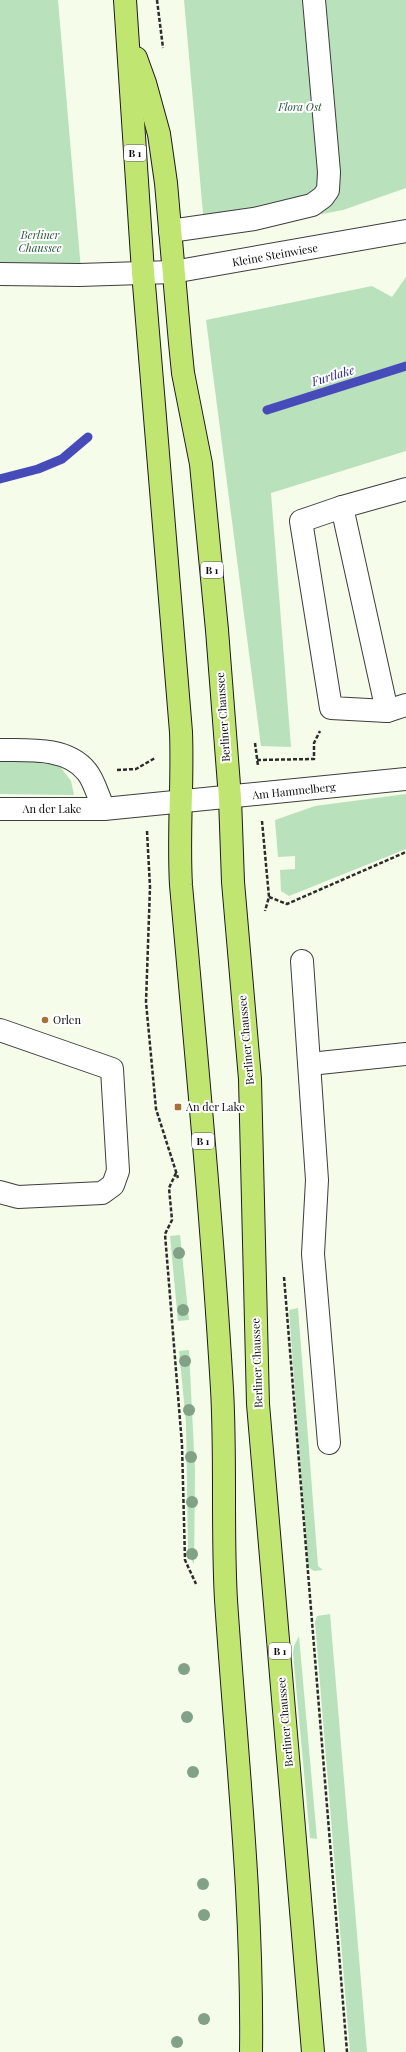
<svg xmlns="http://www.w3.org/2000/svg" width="406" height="2052" viewBox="0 0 406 2052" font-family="'Playfair Display',serif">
<rect width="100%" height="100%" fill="#f6fcea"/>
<g fill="#b9e1bb">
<polygon points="0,0 58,0 82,282 0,281"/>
<polygon points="184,0 406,0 406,188 343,210 205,236"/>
<polygon points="406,277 406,451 271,493 291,747 261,746 206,320 372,286 392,297"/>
<polygon points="0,762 41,762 59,765 71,781 74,795 0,794"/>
<polygon points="406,794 406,849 289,896 281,891 280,870 295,869 295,856 278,857 275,820 315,806"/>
<polygon points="180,1235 189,1320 178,1321 170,1236"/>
<polygon points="298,1308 318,1566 323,1570 314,1571 308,1567 289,1310"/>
<polygon points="189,1350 195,1471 194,1565 188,1551 186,1422 179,1351"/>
<polygon points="330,1614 367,2052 350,2052 315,1622 317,1616"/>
<polygon points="299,1636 317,1839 310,1838 293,1653 294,1646"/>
</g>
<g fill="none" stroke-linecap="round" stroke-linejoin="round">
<g stroke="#474bba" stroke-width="9">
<polyline points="267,410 406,366"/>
<polyline points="0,479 38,469 62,459 88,437"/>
</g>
<g stroke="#3d3d3d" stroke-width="24">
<g id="minor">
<polyline points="170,231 254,219 312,205 323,197 328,190 329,172 314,0"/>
<polyline points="0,274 79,275 173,272 406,231"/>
<polyline points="406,489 342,507 301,521 331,708 387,711 406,705"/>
<polyline points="342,507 387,711"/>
<path d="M0 750C29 750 68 747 87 772 94 780 99 799 104 809"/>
<polyline points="0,809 104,809 406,779"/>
<polyline points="302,961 317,1180 313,1254 329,1443"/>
<polyline points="0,1030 112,1069 118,1171 113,1185 102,1193 18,1197 0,1192"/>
<polyline points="310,1064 406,1054"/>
</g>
</g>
<g stroke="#1b1b1b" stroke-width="24">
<g id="major">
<path d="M125 0 143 272 181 732C183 783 178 834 181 885 196 1053 212 1221 222 1389 226 1459 222 1530 226 1600 236 1751 253 1901 251 2052"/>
<polyline points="136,58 145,83 159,134 166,183 180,343 183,373 201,464 217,630 230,798 233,882 250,1079 258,1404 313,2052"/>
</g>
</g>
<g stroke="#2c2c2c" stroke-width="2.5" stroke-dasharray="4 2" stroke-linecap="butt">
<polyline points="157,0 163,48"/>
<polyline points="255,743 258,766"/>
<polyline points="257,760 314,759 314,743 320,731"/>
<polyline points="117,770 136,769 155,758"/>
<polyline points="262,821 269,897 265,911"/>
<polyline points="147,831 150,887 146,1002 156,1109 178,1178"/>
<polyline points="269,897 287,904 406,852"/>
<polyline points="176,1173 169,1188 172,1220 165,1234 182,1445 185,1560 196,1584"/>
<polyline points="284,1277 347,2052"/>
</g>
<use href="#minor" stroke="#fff" stroke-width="22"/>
<use href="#major" stroke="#c0e671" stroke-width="22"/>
</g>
<g fill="#82a288">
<circle cx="179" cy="1253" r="6"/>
<circle cx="183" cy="1310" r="6"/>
<circle cx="185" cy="1361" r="6"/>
<circle cx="189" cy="1410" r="6"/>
<circle cx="191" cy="1457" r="6"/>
<circle cx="192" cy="1502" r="6"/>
<circle cx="192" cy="1554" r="6"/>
<circle cx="184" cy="1669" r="6"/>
<circle cx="187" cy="1717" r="6"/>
<circle cx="193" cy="1772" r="6"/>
<circle cx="203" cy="1884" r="6"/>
<circle cx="204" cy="1915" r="6"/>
<circle cx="204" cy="2019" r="6"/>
<circle cx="177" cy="2042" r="6"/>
</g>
<g fill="#a77036" stroke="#fff" stroke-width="1.5">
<circle cx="45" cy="1020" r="4"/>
<rect x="174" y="1103" width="8" height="8" rx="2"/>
</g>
<g text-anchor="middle" stroke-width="4" stroke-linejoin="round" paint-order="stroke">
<g fill="#fff" stroke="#545454" stroke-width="1">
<rect x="124" y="145" width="22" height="16" rx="3"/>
<rect x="201" y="562" width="22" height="16" rx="3"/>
<rect x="192" y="1133" width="22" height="16" rx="3"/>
<rect x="269" y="1643" width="22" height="16" rx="3"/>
</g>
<g font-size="10" font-weight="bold" fill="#0a0a0a">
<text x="135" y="157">B 1</text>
<text x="212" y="574">B 1</text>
<text x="203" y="1145">B 1</text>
<text x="280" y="1655">B 1</text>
</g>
<g font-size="11" font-style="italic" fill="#245837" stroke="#fff">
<text x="300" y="111">Flora Ost</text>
<text x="40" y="239">Berliner<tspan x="40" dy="13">Chaussee</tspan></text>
</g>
<g font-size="11" fill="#0a0a0a" stroke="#fff">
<text transform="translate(275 255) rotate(-10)" y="4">Kleine Steinwiese</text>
<text transform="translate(223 717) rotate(-94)" y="4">Berliner Chaussee</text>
<text transform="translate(294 791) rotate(-6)" y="4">Am Hammelberg</text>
<text x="52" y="813">An der Lake</text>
<text transform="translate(246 1040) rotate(-95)" y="4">Berliner Chaussee</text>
<text transform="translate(257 1363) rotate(-92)" y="4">Berliner Chaussee</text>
<text transform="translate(285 1722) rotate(-95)" y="4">Berliner Chaussee</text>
</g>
<g font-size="11" fill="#0a0a0a" stroke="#fff" text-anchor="start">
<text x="53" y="1024">Orlen</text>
<text x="186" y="1111">An der Lake</text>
</g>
<g font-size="12" font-style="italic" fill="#25268a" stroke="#fff">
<text transform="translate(333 376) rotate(-17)" y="4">Furtlake</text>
</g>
</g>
</svg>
